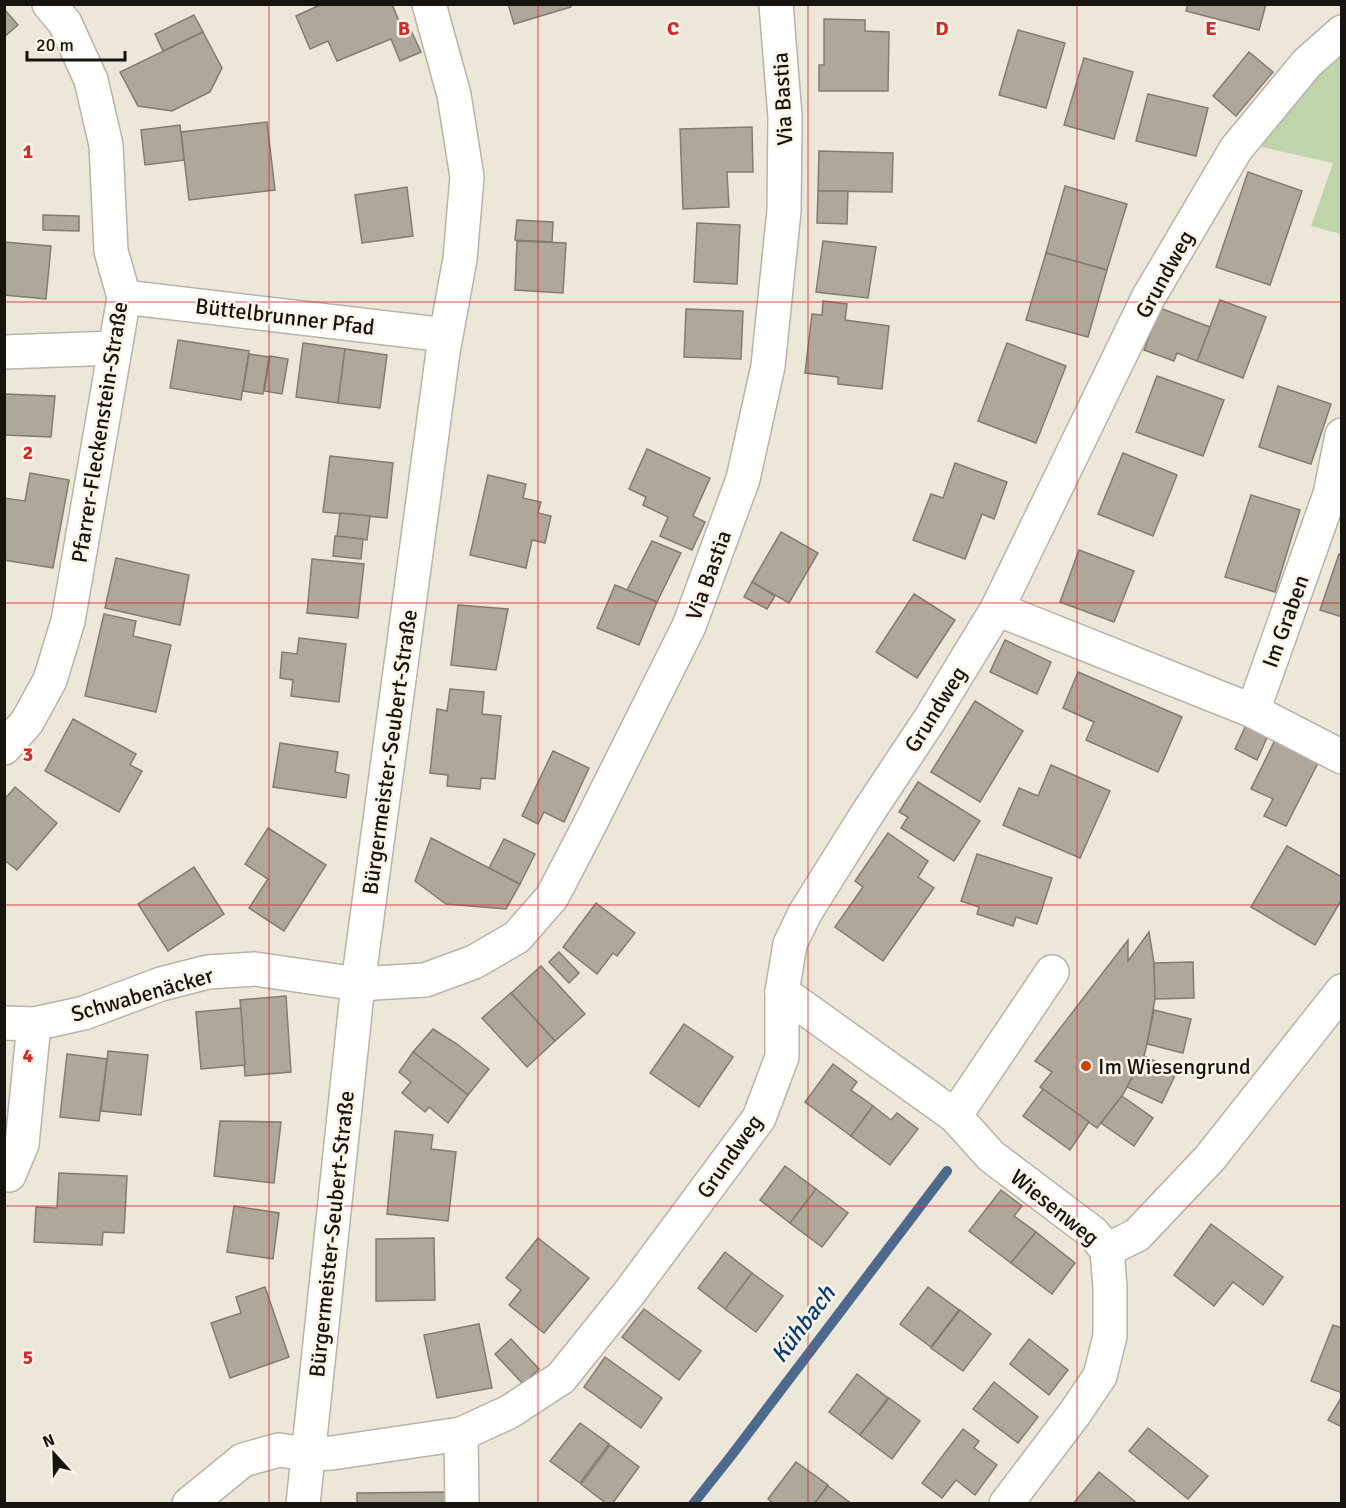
<svg xmlns="http://www.w3.org/2000/svg" width="1346" height="1508" viewBox="0 0 1346 1508" font-family="Signika,sans-serif">
<rect width="100%" height="100%" fill="#ede7d9"/>
<polygon fill="#c0d4ac" points="1341,50 1341,234 1311,226 1333,163 1261,147 1290,105"/>
<g fill="none" stroke-linecap="round" stroke-linejoin="round">
<polyline stroke="#4e698e" stroke-width="10" points="693,1504 731,1456 947,1171"/>
</g>
<g fill="#aea89b" stroke="#827c70" stroke-width="1.5">
<polygon points="322,4 392,4 401,26 408,24 421,52 400,61 391,39 337,61 328,41 310,49 296,16"/>
<polygon points="508,4 571,4 571,7 514,24"/>
<polygon points="1188,4 1266,4 1259,30 1186,11"/>
<polygon points="4,9 18,25 4,37"/>
<polygon points="194,15 203,32 163,51 155,34"/>
<polygon points="824,19 865,20 865,31 889,32 888,91 819,91 819,65 824,65"/>
<polygon points="1018,30 1065,43 1046,108 999,95"/>
<polygon points="203,32 222,68 210,92 172,111 138,106 120,72"/>
<polygon points="1249,52 1273,72 1236,116 1213,96"/>
<polygon points="1084,58 1133,72 1114,139 1064,125"/>
<polygon points="1148,94 1208,108 1196,156 1136,141"/>
<polygon points="267,122 275,190 189,200 181,132"/>
<polygon points="180,125 184,160 145,165 141,130"/>
<polygon points="752,127 753,172 727,172 729,207 683,209 680,129"/>
<polygon points="819,151 893,153 892,192 818,191"/>
<polygon points="1248,172 1302,191 1270,285 1216,267"/>
<polygon points="1065,186 1127,204 1107,270 1046,253"/>
<polygon points="407,187 413,236 362,243 355,195"/>
<polygon points="818,191 848,191 847,224 817,223"/>
<polygon points="43,215 79,216 79,231 43,230"/>
<polygon points="517,220 553,222 552,242 515,240"/>
<polygon points="697,223 740,225 737,284 694,282"/>
<polygon points="517,241 566,243 563,293 515,290"/>
<polygon points="823,241 876,247 868,298 816,292"/>
<polygon points="4,242 51,246 46,299 4,295"/>
<polygon points="1046,253 1107,270 1088,337 1026,320"/>
<polygon points="1220,300 1266,317 1243,378 1197,361"/>
<polygon points="823,301 847,304 845,320 889,326 882,389 838,384 838,377 805,373 812,314 822,315"/>
<polygon points="1160,308 1210,327 1197,361 1177,353 1174,361 1144,350"/>
<polygon points="686,309 743,311 741,359 684,357"/>
<polygon points="178,340 249,351 241,400 170,388"/>
<polygon points="303,343 345,349 338,403 296,397"/>
<polygon points="1007,343 1066,366 1036,443 978,421"/>
<polygon points="345,349 387,355 380,408 338,403"/>
<polygon points="249,354 269,357 263,394 243,391"/>
<polygon points="270,356 288,359 282,394 264,391"/>
<polygon points="1157,376 1224,400 1203,456 1136,432"/>
<polygon points="1278,386 1331,404 1311,464 1259,447"/>
<polygon points="4,394 55,396 51,437 4,435"/>
<polygon points="647,449 710,478 693,516 705,522 692,550 660,536 668,517 643,505 646,497 629,489"/>
<polygon points="1123,453 1177,475 1153,536 1098,514"/>
<polygon points="330,456 393,463 387,518 323,512"/>
<polygon points="955,463 1007,482 994,519 982,514 965,559 913,540 931,494 943,498"/>
<polygon points="30,473 69,480 53,568 4,560 4,498 25,501"/>
<polygon points="488,475 526,484 523,498 541,502 538,513 551,516 545,543 532,540 526,568 470,555"/>
<polygon points="1251,495 1300,510 1275,592 1225,577"/>
<polygon points="340,513 370,516 367,540 337,536"/>
<polygon points="781,532 818,553 789,603 752,582"/>
<polygon points="335,536 363,539 361,559 333,556"/>
<polygon points="652,541 681,553 657,602 627,590"/>
<polygon points="1079,550 1134,571 1114,622 1060,602"/>
<polygon points="1339,554 1342,555 1342,617 1320,610"/>
<polygon points="116,558 189,575 180,625 105,608"/>
<polygon points="312,559 364,564 358,618 307,613"/>
<polygon points="752,582 775,596 767,609 744,597"/>
<polygon points="615,585 657,602 639,645 597,628"/>
<polygon points="914,594 955,620 917,678 876,652"/>
<polygon points="458,605 508,609 496,670 451,665"/>
<polygon points="104,614 136,621 133,636 171,645 156,712 85,696"/>
<polygon points="299,638 346,644 339,702 291,696 293,680 280,678 282,652 297,654"/>
<polygon points="1005,640 1051,662 1037,694 990,672"/>
<polygon points="1078,672 1182,717 1158,772 1086,740 1094,722 1063,708"/>
<polygon points="450,689 484,692 482,714 501,716 495,779 481,778 480,789 447,786 448,775 430,773 437,709 447,711"/>
<polygon points="975,701 1023,731 980,802 931,772"/>
<polygon points="73,719 136,754 130,765 142,771 119,812 45,771"/>
<polygon points="1247,723 1269,733 1257,760 1235,749"/>
<polygon points="1275,740 1319,761 1286,826 1264,816 1273,799 1251,789"/>
<polygon points="280,743 338,752 335,772 349,775 346,798 273,787"/>
<polygon points="553,751 589,768 564,822 544,812 538,824 522,816"/>
<polygon points="1051,765 1110,791 1080,858 1003,825 1019,788 1038,796"/>
<polygon points="918,782 980,821 954,861 901,828 908,817 899,812"/>
<polygon points="15,787 57,823 17,870 4,860 4,800"/>
<polygon points="268,828 326,865 284,931 249,908 268,879 245,864"/>
<polygon points="888,833 928,861 918,877 934,888 883,961 835,927 863,887 855,881"/>
<polygon points="431,838 520,884 506,909 446,904 415,881"/>
<polygon points="504,839 535,854 520,884 489,868"/>
<polygon points="1287,846 1342,877 1342,899 1315,945 1251,907"/>
<polygon points="977,854 1052,878 1037,924 1016,917 1013,926 977,914 979,907 961,901"/>
<polygon points="194,867 224,914 168,951 138,904"/>
<polygon points="596,903 635,933 617,956 613,953 597,974 563,947"/>
<polygon points="1149,932 1154,963 1155,999 1147,1044 1144,1056 1122,1096 1097,1128 1040,1087 1052,1072 1035,1061 1128,940 1128,961"/>
<polygon points="559,952 579,973 569,983 549,962"/>
<polygon points="1193,962 1194,998 1155,999 1154,963"/>
<polygon points="541,966 585,1014 555,1041 511,993"/>
<polygon points="511,993 555,1041 527,1067 482,1018"/>
<polygon points="286,996 291,1072 245,1076 240,1000"/>
<polygon points="241,1008 245,1065 201,1069 196,1012"/>
<polygon points="1154,1010 1191,1019 1183,1053 1147,1044"/>
<polygon points="684,1024 733,1057 699,1107 650,1073"/>
<polygon points="433,1029 457,1044 489,1069 468,1095 413,1052"/>
<polygon points="108,1051 148,1055 141,1115 101,1111"/>
<polygon points="413,1052 468,1095 448,1123 429,1107 425,1112 402,1093 411,1082 399,1072"/>
<polygon points="67,1054 107,1059 99,1121 60,1117"/>
<polygon points="1144,1056 1177,1071 1162,1103 1127,1087"/>
<polygon points="833,1064 857,1082 851,1090 873,1106 851,1136 805,1102"/>
<polygon points="1043,1089 1089,1122 1070,1150 1023,1116"/>
<polygon points="1122,1096 1153,1118 1134,1146 1101,1123"/>
<polygon points="873,1106 891,1120 897,1113 918,1129 890,1165 851,1136"/>
<polygon points="220,1121 281,1122 274,1183 214,1176"/>
<polygon points="395,1131 433,1135 431,1149 456,1152 448,1221 387,1214"/>
<polygon points="785,1166 816,1189 790,1223 760,1200"/>
<polygon points="59,1173 127,1176 124,1233 103,1232 102,1245 34,1242 36,1207 57,1208"/>
<polygon points="816,1189 848,1213 822,1247 790,1223"/>
<polygon points="1001,1190 1022,1206 1014,1216 1036,1232 1011,1263 969,1231"/>
<polygon points="234,1206 279,1213 273,1259 227,1252"/>
<polygon points="1211,1224 1283,1277 1263,1305 1233,1282 1214,1306 1174,1275"/>
<polygon points="1036,1232 1075,1263 1052,1294 1011,1263"/>
<polygon points="434,1238 435,1300 376,1301 376,1239"/>
<polygon points="538,1238 589,1278 544,1333 509,1305 521,1290 506,1278"/>
<polygon points="725,1252 752,1273 725,1309 698,1288"/>
<polygon points="752,1273 783,1296 756,1332 725,1309"/>
<polygon points="265,1287 289,1357 230,1378 211,1323 241,1313 236,1297"/>
<polygon points="928,1287 959,1310 931,1347 900,1324"/>
<polygon points="644,1309 701,1351 679,1380 622,1337"/>
<polygon points="960,1310 991,1334 963,1371 931,1348"/>
<polygon points="479,1324 492,1388 437,1398 424,1335"/>
<polygon points="1333,1325 1342,1328 1342,1393 1311,1381"/>
<polygon points="511,1339 539,1369 523,1384 495,1354"/>
<polygon points="1029,1339 1068,1370 1049,1395 1010,1364"/>
<polygon points="605,1357 662,1398 641,1428 584,1387"/>
<polygon points="857,1374 888,1398 860,1435 829,1412"/>
<polygon points="994,1382 1038,1417 1018,1443 973,1409"/>
<polygon points="889,1398 920,1421 892,1459 860,1435"/>
<polygon points="1341,1398 1342,1398 1342,1427 1328,1420"/>
<polygon points="580,1423 609,1444 580,1483 550,1461"/>
<polygon points="1148,1428 1208,1476 1188,1499 1129,1451"/>
<polygon points="963,1429 979,1441 974,1448 997,1465 975,1495 956,1480 942,1498 922,1483"/>
<polygon points="610,1445 639,1467 612,1504 607,1504 581,1484"/>
<polygon points="796,1462 828,1485 814,1504 774,1504 768,1499"/>
<polygon points="1099,1472 1138,1504 1073,1504"/>
<polygon points="828,1486 852,1504 814,1504"/>
<polygon points="451,1492 451,1504 357,1504 357,1493"/>
</g>
<g fill="none" stroke-linecap="round" stroke-linejoin="round">
<g stroke="#b9b3a6" stroke-width="36">
<g id="minor">
<polyline points="124,297 446,335"/>
<polyline points="4,352 115,348"/>
<polyline points="997,609 1253,711 1342,757"/>
<polyline points="1253,711 1330,494 1342,435"/>
<polyline points="4,748 27,722 50,680 68,621 124,297 111,251 106,145 91,80 65,23 49,4"/>
<polyline points="782,992 955,1116 991,1156 1093,1233 1107,1250"/>
<polyline points="4,1023 34,1024 84,1013 161,984 208,972 255,969 358,984 425,980 474,962 517,937 552,897 590,824 689,626 743,479 768,366 784,211 785,117 776,4"/>
<polyline points="955,1116 1052,972"/>
<polyline points="9,1175 22,1144 34,1024"/>
<polyline points="1107,1250 1137,1235 1210,1158 1342,991"/>
<polyline points="461,1434 462,1504"/>
<polyline points="189,1504 243,1460 279,1450 307,1454 332,1453 461,1434 509,1412 561,1378 630,1292 759,1118 782,1057 782,992 790,944 805,913 867,814 930,719 997,609 1148,298 1236,149 1307,63 1342,32"/>
<polyline points="303,1504 358,984 443,352 460,259 467,177 454,95 429,4"/>
<polyline points="1006,1504 1075,1413 1100,1376 1110,1336 1110,1287 1107,1250"/>
</g>
</g>
<use href="#minor" stroke="#fff" stroke-width="33"/>
</g>
<path fill="none" stroke="#d62828" stroke-width="1.5" stroke-opacity="0.55" d="M269 4V1504M538 4V1504M808 4V1504M1077 4V1504M4 302H1342M4 603H1342M4 905H1342M4 1206H1342"/>
<circle fill="#c84200" stroke="#fbf4e7" stroke-width="2" cx="1086" cy="1066" r="6"/>
<g text-anchor="middle" stroke-width="5" stroke-linejoin="round" paint-order="stroke">
<g font-size="22" fill="#171410" stroke="#fbf4e7">
<text transform="translate(782 99) rotate(-93)" y="8">Via Bastia</text>
<text transform="translate(1164 274) rotate(-61)" y="8">Grundweg</text>
<text transform="translate(285 316) rotate(7)" y="8">Büttelbrunner Pfad</text>
<text transform="translate(99 432) rotate(-81)" y="8">Pfarrer-Fleckenstein-Straße</text>
<text transform="translate(708 575) rotate(-70)" y="8">Via Bastia</text>
<text transform="translate(1285 621) rotate(-70)" y="8">Im Graben</text>
<text transform="translate(935 709) rotate(-58)" y="8">Grundweg</text>
<text transform="translate(389 752) rotate(-82)" y="8">Bürgermeister-Seubert-Straße</text>
<text transform="translate(142 994) rotate(-16)" y="8">Schwabenäcker</text>
<text transform="translate(729 1156) rotate(-55)" y="8">Grundweg</text>
<text transform="translate(1055 1207) rotate(39)" y="8">Wiesenweg</text>
<text transform="translate(331 1234) rotate(-84)" y="8">Bürgermeister-Seubert-Straße</text>
</g>
<g font-size="22" fill="#171410" stroke="#fbf4e7" text-anchor="start">
<text x="1098" y="1074">Im Wiesengrund</text>
</g>
<g font-size="24" font-style="italic" fill="#043c7e" stroke="#fbf4e7">
<text transform="translate(803 1324) rotate(-53)" y="8">Kühbach</text>
</g>
</g>
<g font-size="20" text-anchor="middle" font-weight="bold" fill="#d62828" stroke="#fbf4e7" stroke-width="5" stroke-linejoin="round" paint-order="stroke">
<text x="404" y="35">B</text>
<text x="673" y="35">C</text>
<text x="942" y="35">D</text>
<text x="1211" y="35">E</text>
<text x="28" y="158">1</text>
<text x="28" y="459">2</text>
<text x="28" y="761">3</text>
<text x="28" y="1062">4</text>
<text x="28" y="1364">5</text>
</g>
<rect width="1346" height="1508" fill="none" stroke="#171410" stroke-width="12"/>
<g transform="translate(54 1454) rotate(338)" stroke="#fbf4e7" stroke-width="4.5" paint-order="stroke">
<path d="M0-4.5L10 22L0 15L-10 22Z" fill="#171410"/>
<text y="-9" font-size="16" font-weight="bold" text-anchor="middle" fill="#171410">N</text>
</g>
<path d="M27 51v9h98v-9" fill="none" stroke="#171410" stroke-width="3"/>
<text x="36" y="51" font-size="18" fill="#171410" stroke="#fbf4e7" stroke-width="4.5" paint-order="stroke">20 m</text>
</svg>
